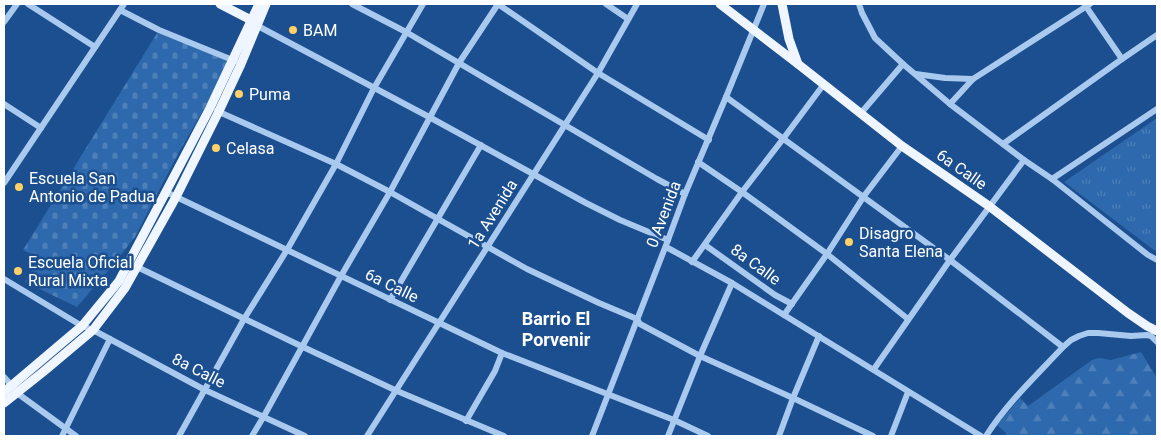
<svg xmlns="http://www.w3.org/2000/svg" width="1161" height="440" viewBox="0 0 1161 440" font-family="Roboto,sans-serif">
<defs>
<pattern id="grass-tufts" width="24" height="20" patternUnits="userSpaceOnUse" patternTransform="scale(1.25)"><rect width="24" height="20" fill="#2e69ad"/><path d="M3 7l-1-3M5 7V3M7 7l1-3M15 17l-1-3M17 17v-4M19 17l1-3" fill="none" stroke="#4d80b9"/></pattern>
<pattern id="forest-firs" width="22" height="20" patternUnits="userSpaceOnUse" patternTransform="scale(1.25)"><rect width="22" height="20" fill="#2e69ad"/><path d="M5 1l3.5 6h-7zM16 11l3.5 6h-7z" fill="#4d80b9"/></pattern>
<pattern id="cemetery-stones" width="16" height="16" patternUnits="userSpaceOnUse" patternTransform="scale(1.25)"><rect width="16" height="16" fill="#2e69ad"/><path d="M2 7V4a2 2 0 0 1 4 0v3zM10 15v-3a2 2 0 0 1 4 0v3z" fill="#4d80b9"/></pattern>
</defs>
<rect width="100%" height="100%" fill="#1b4f8f"/>
<polygon fill="url(#grass-tufts)" points="1157,118 1157,251 1154,250 1064,182"/>
<polygon fill="url(#forest-firs)" points="1141,352 1157,378 1157,436 1005,436 1006,433 997,425 1020,398 1028,406 1092,360 1099,358 1111,360"/>
<polygon fill="url(#cemetery-stones)" points="159,30 232,60 178,154 135,237 113,265 77,307 25,282 39,258 23,250"/>
<g fill="none" stroke-linecap="round" stroke-linejoin="round">
<g stroke="#a9c9ee" stroke-width="6">
<polyline points="28,4 95,47"/>
<polyline points="352,4 406,32 657,179 685,194"/>
<polyline points="498,4 598,73 709,140"/>
<polyline points="606,4 628,19"/>
<polyline points="859,4 862,13 875,38 903,64 950,104 1024,160 1052,179 1148,255 1157,260"/>
<polyline points="1085,5 1122,59"/>
<polyline points="120,10 159,30 235,61"/>
<polyline points="4,22 17,4"/>
<polyline points="256,25 431,118 586,203 620,220 668,240"/>
<polyline points="916,74 945,78 973,79"/>
<polyline points="726,97 950,260 1063,347"/>
<polyline points="4,104 41,128"/>
<polyline points="950,104 973,79 1090,4"/>
<polyline points="217,111 336,164 390,192 527,269 599,303 637,319 640,324 700,356 793,398 873,436"/>
<polyline points="861,113 903,64"/>
<polyline points="1003,144 1122,59 1157,35"/>
<polyline points="698,162 742,192 827,254 908,319"/>
<polyline points="1052,179 1157,109"/>
<polyline points="4,183 124,4"/>
<polyline points="166,192 502,353 674,420 708,436"/>
<polyline points="705,245 775,295 792,304"/>
<polyline points="666,247 732,283 981,436"/>
<polyline points="692,262 742,192 783,139 824,84"/>
<polyline points="133,265 303,347 397,391 504,436"/>
<polyline points="4,279 82,326 93,330 205,390 305,436"/>
<polyline points="390,300 481,145"/>
<polyline points="784,315 827,254 864,196 902,146"/>
<polyline points="874,369 950,260 1024,160"/>
<polyline points="4,377 12,386 17,393 76,436"/>
<polyline points="466,421 495,371 502,353"/>
<polyline points="62,436 110,339"/>
<polyline points="179,436 244,319 287,250 336,164 374,88 423,4"/>
<polyline points="252,436 264,416 341,276 390,192 459,63 498,4"/>
<polyline points="367,436 598,73 637,4"/>
<polyline points="592,436 668,240 685,194 726,97 764,4"/>
<polyline points="668,436 700,356 732,283"/>
<polyline points="779,436 793,398 819,336"/>
<polyline points="891,436 908,392"/>
<path d="M986 436C1007 403 1036 376 1063 347L1071 340 1079 336 1088 333H1098L1131 336 1147 335 1151 336 1157 342"/>
</g>
<g stroke="#f0f6ff" stroke-width="9">
<polyline points="220,4 251,20 254,23"/>
<polyline points="720,4 798,64 902,146 989,206 1128,313 1147,326 1157,331"/>
<polyline points="782,4 789,39 798,64"/>
<polyline points="4,392 82,326 119,281 210,108 259,4"/>
<polyline points="4,403 43,372 93,330 125,288 176,197 219,111 241,64 266,4"/>
</g>
</g>
<g fill="#ffd166" stroke="#1b4f8f" stroke-width="2">
<circle cx="293" cy="30" r="5"/>
<circle cx="239" cy="94" r="5"/>
<circle cx="216" cy="148" r="5"/>
<circle cx="19" cy="187" r="5"/>
<circle cx="849" cy="242" r="5"/>
<circle cx="18" cy="271" r="5"/>
</g>
<g text-anchor="middle" stroke-width="5" stroke-linejoin="round" paint-order="stroke">
<g font-size="16" fill="#fff" stroke="#1b4f8f" text-anchor="start">
<text x="303" y="36">BAM</text>
<text x="249" y="100">Puma</text>
<text x="226" y="154">Celasa</text>
<text x="29" y="184">Escuela San<tspan x="29" dy="18">Antonio de Padua</tspan></text>
<text x="859" y="239">Disagro<tspan x="859" dy="18">Santa Elena</tspan></text>
<text x="28" y="268">Escuela Oficial<tspan x="28" dy="18">Rural Mixta</tspan></text>
</g>
<g font-size="16" fill="#fff" stroke="#1b4f8f">
<text transform="translate(962 169) rotate(35)" y="6">6a Calle</text>
<text transform="translate(492 214) rotate(-58)" y="6">1a Avenida</text>
<text transform="translate(663 214) rotate(-69)" y="6">0 Avenida</text>
<text transform="translate(756 264) rotate(36)" y="6">8a Calle</text>
<text transform="translate(392 285) rotate(26)" y="6">6a Calle</text>
<text transform="translate(199 370) rotate(27)" y="6">8a Calle</text>
</g>
<g font-size="18" font-weight="bold" fill="#fff" stroke="#1b4f8f">
<text x="556" y="325">Barrio El<tspan x="556" dy="21">Porvenir</tspan></text>
</g>
</g>
<rect width="1161" height="440" fill="none" stroke="#ffffff" stroke-width="10"/>
</svg>
